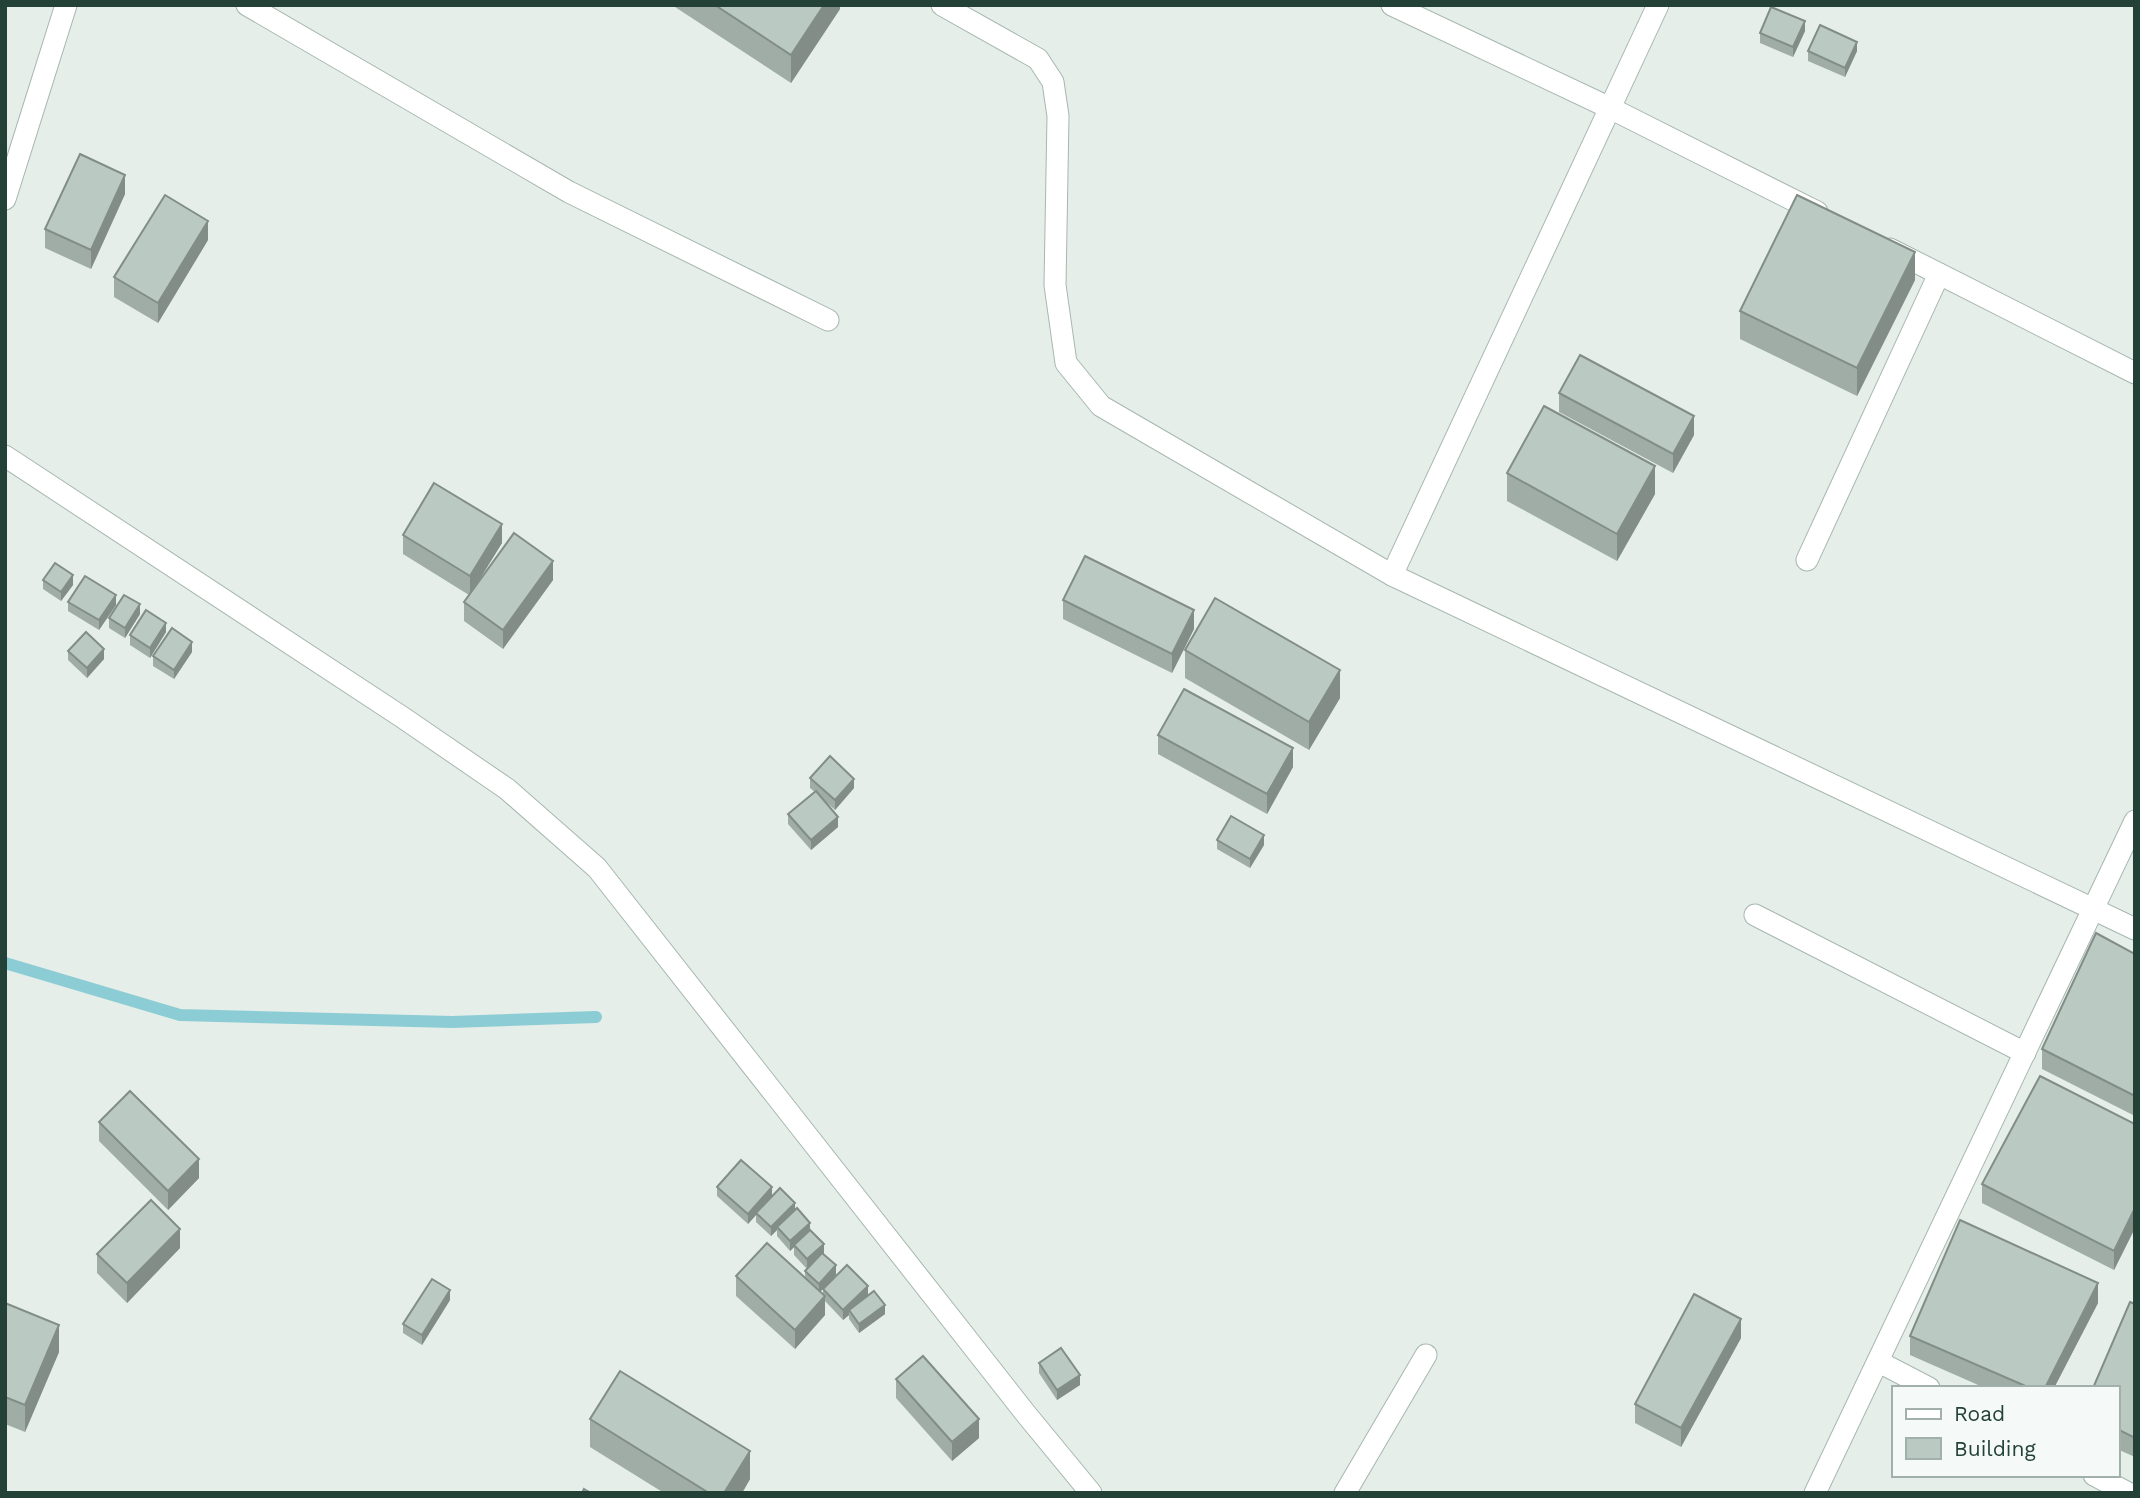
<svg xmlns="http://www.w3.org/2000/svg" width="2140" height="1498" viewBox="0 0 2140 1498" font-family="'Work Sans',sans-serif">
<rect width="100%" height="100%" fill="#e5eee9"/>
<g fill="none" stroke-linecap="round" stroke-linejoin="round">
<polyline stroke="#8cccd4" stroke-width="12" points="5,963 180,1015 452,1022 596,1017"/>
<g stroke="#a7b7b0" stroke-width="23">
<g id="street">
<polyline points="247,5 569,192 828,320"/>
<polyline points="942,5 1038,59 1053,82 1058,116 1055,285 1066,363 1101,406 1392,575 2135,929"/>
<polyline points="1392,5 1610,108 1817,212"/>
<polyline points="5,199 66,5"/>
<polyline points="1890,249 2135,373"/>
<polyline points="5,456 402,717 507,789 597,868 1026,1414 1091,1493"/>
<polyline points="1807,560 1939,274"/>
<polyline points="1392,575 1658,5"/>
<polyline points="1755,915 2025,1053"/>
<polyline points="1879,1362 1929,1388"/>
<polyline points="2094,1475 2128,1493"/>
<polyline points="1345,1493 1426,1355"/>
<polyline points="1815,1493 2135,821"/>
</g>
</g>
<use href="#street" stroke="#fff" stroke-width="21"/>
</g>
<g fill="#a0ada7">
<polygon points="672,5 840,5 840,9 791,83"/>
<polygon points="1805,31 1793,57 1760,43 1760,33"/>
<polygon points="1808,51 1857,51 1845,77 1808,61"/>
<polygon points="125,194 91,269 45,248 45,229"/>
<polygon points="208,240 158,323 114,297 114,277"/>
<polygon points="1915,280 1857,396 1740,339 1740,311"/>
<polygon points="1559,393 1694,435 1673,473 1559,412"/>
<polygon points="1507,473 1655,494 1617,561 1507,501"/>
<polygon points="403,535 502,543 477,583 553,580 503,649 464,621 464,602 469,595 403,554"/>
<polygon points="43,580 73,585 61,601 43,589"/>
<polygon points="1063,600 1194,629 1172,673 1063,619"/>
<polygon points="68,602 116,605 99,630 68,611"/>
<polygon points="140,614 125,638 109,628 109,618"/>
<polygon points="166,632 150,658 130,645 130,635"/>
<polygon points="1185,650 1340,698 1309,750 1185,678"/>
<polygon points="68,651 104,659 87,678 68,660"/>
<polygon points="192,652 174,679 153,666 153,656"/>
<polygon points="1158,735 1293,767 1267,814 1158,754"/>
<polygon points="810,778 854,788 835,810 822,798 838,827 811,850 788,824 788,814 815,792 810,788"/>
<polygon points="1217,840 1264,845 1250,868 1217,849"/>
<polygon points="2135,954 2135,1116 2042,1069 2042,1049"/>
<polygon points="99,1122 199,1178 168,1210 99,1141"/>
<polygon points="2135,1124 2135,1228 2114,1270 1982,1203 1982,1184"/>
<polygon points="717,1187 772,1196 795,1210 810,1230 836,1275 820,1292 823,1294 823,1289 868,1295 885,1314 859,1333 849,1319 849,1315 843,1320 825,1301 825,1315 795,1349 736,1296 736,1276 805,1278 805,1271 807,1269 794,1255 794,1247 790,1251 777,1236 777,1230 771,1236 756,1222 756,1215 748,1224 717,1196"/>
<polygon points="180,1248 127,1303 97,1273 97,1254"/>
<polygon points="450,1300 422,1345 403,1333 403,1324"/>
<polygon points="5,1303 59,1352 25,1432 5,1424"/>
<polygon points="2098,1303 2054,1388 1985,1388 1910,1355 1910,1336"/>
<polygon points="2135,1304 2135,1457 2117,1449 2117,1388"/>
<polygon points="1741,1338 1681,1447 1635,1423 1635,1404"/>
<polygon points="1039,1363 1080,1385 1057,1400 1039,1373"/>
<polygon points="896,1379 979,1438 952,1461 896,1398"/>
<polygon points="590,1419 750,1479 742,1493 664,1493 590,1447"/>
</g>
<g fill="#828d88">
<polygon points="824,5 840,5 840,9 791,83 791,55"/>
<polygon points="1805,21 1805,31 1793,57 1793,47"/>
<polygon points="1857,42 1857,51 1845,77 1845,68"/>
<polygon points="125,175 125,194 91,269 91,250"/>
<polygon points="208,221 208,240 158,323 158,303"/>
<polygon points="1915,252 1915,280 1857,396 1857,368"/>
<polygon points="1694,416 1694,435 1673,473 1673,454"/>
<polygon points="1655,466 1655,494 1617,561 1617,534"/>
<polygon points="502,524 502,543 470,595 470,576"/>
<polygon points="553,561 553,580 503,649 503,630"/>
<polygon points="73,575 73,585 61,601 61,592"/>
<polygon points="116,595 116,605 99,630 99,620"/>
<polygon points="140,604 140,614 125,638 125,628"/>
<polygon points="1194,610 1194,629 1172,673 1172,654"/>
<polygon points="166,623 166,632 150,658 150,648"/>
<polygon points="192,642 192,652 174,679 174,670"/>
<polygon points="104,649 104,659 87,678 87,668"/>
<polygon points="1340,670 1340,698 1309,750 1309,722"/>
<polygon points="1293,748 1293,767 1267,814 1267,794"/>
<polygon points="854,779 854,788 835,810 835,800"/>
<polygon points="838,817 838,827 811,850 811,840"/>
<polygon points="1264,835 1264,845 1250,868 1250,859"/>
<polygon points="199,1159 199,1178 168,1210 168,1191"/>
<polygon points="772,1187 772,1197 756,1213 756,1215 748,1224 748,1214"/>
<polygon points="795,1203 795,1213 777,1227 777,1230 771,1236 771,1227"/>
<polygon points="2135,1208 2135,1228 2114,1270 2114,1251"/>
<polygon points="810,1223 810,1232 790,1251 790,1241"/>
<polygon points="180,1229 180,1248 127,1303 127,1283"/>
<polygon points="824,1244 824,1253 807,1269 807,1259"/>
<polygon points="836,1265 836,1275 819,1293 819,1284"/>
<polygon points="2098,1283 2098,1303 2054,1388 2045,1388"/>
<polygon points="868,1286 868,1296 849,1310 849,1315 843,1320 843,1310"/>
<polygon points="450,1290 450,1300 422,1345 422,1335"/>
<polygon points="825,1296 825,1315 795,1349 795,1330"/>
<polygon points="885,1305 885,1314 859,1333 859,1324"/>
<polygon points="1741,1319 1741,1338 1681,1447 1681,1428"/>
<polygon points="59,1325 59,1352 25,1432 25,1405"/>
<polygon points="1080,1375 1080,1385 1057,1400 1057,1390"/>
<polygon points="979,1419 979,1438 952,1461 952,1442"/>
<polygon points="750,1451 750,1479 742,1493 724,1493"/>
</g>
<g fill="#bac9c2" stroke="#828d88" stroke-width="2">
<polygon points="715,5 824,5 791,55"/>
<polygon points="1771,7 1805,21 1793,47 1760,33"/>
<polygon points="1820,25 1857,42 1845,68 1808,51"/>
<polygon points="80,154 125,175 91,250 45,229"/>
<polygon points="165,195 208,221 158,303 114,277"/>
<polygon points="1797,195 1915,252 1857,368 1740,311"/>
<polygon points="1580,355 1694,416 1673,454 1559,393"/>
<polygon points="1544,406 1655,466 1617,534 1507,473"/>
<polygon points="434,483 502,524 470,576 403,535"/>
<polygon points="514,533 553,561 503,630 464,602"/>
<polygon points="1085,556 1194,610 1172,654 1063,600"/>
<polygon points="55,563 73,575 61,592 43,580"/>
<polygon points="85,576 116,595 99,620 68,602"/>
<polygon points="124,595 140,604 125,628 109,618"/>
<polygon points="1215,598 1340,670 1309,722 1185,650"/>
<polygon points="146,610 166,623 150,648 130,635"/>
<polygon points="172,628 192,642 174,670 153,656"/>
<polygon points="86,632 104,649 87,668 68,651"/>
<polygon points="1184,689 1293,748 1267,794 1158,735"/>
<polygon points="830,756 854,779 835,800 810,778"/>
<polygon points="816,791 838,817 811,840 788,814"/>
<polygon points="1231,816 1264,835 1250,859 1217,840"/>
<polygon points="2096,933 2135,954 2135,1096 2042,1049"/>
<polygon points="2040,1076 2135,1124 2135,1208 2114,1251 1982,1184"/>
<polygon points="130,1091 199,1159 168,1191 99,1122"/>
<polygon points="741,1160 772,1187 748,1214 717,1187"/>
<polygon points="780,1188 795,1203 771,1227 756,1213"/>
<polygon points="151,1200 180,1229 127,1283 97,1254"/>
<polygon points="797,1208 810,1223 790,1241 777,1227"/>
<polygon points="1960,1220 2098,1283 2045,1388 2030,1388 1910,1336"/>
<polygon points="810,1230 824,1244 807,1259 794,1245"/>
<polygon points="767,1243 825,1296 795,1330 736,1276"/>
<polygon points="822,1253 836,1265 819,1284 805,1271"/>
<polygon points="847,1265 868,1286 843,1310 823,1289"/>
<polygon points="432,1279 450,1290 422,1335 403,1324"/>
<polygon points="874,1291 885,1305 859,1324 849,1310"/>
<polygon points="1694,1294 1741,1319 1681,1428 1635,1404"/>
<polygon points="2130,1302 2135,1304 2135,1438 2117,1429 2117,1388 2093,1388"/>
<polygon points="5,1303 59,1325 25,1405 5,1397"/>
<polygon points="1061,1348 1080,1375 1057,1390 1039,1363"/>
<polygon points="923,1356 979,1419 952,1442 896,1379"/>
<polygon points="620,1371 750,1451 724,1493 709,1493 590,1419"/>
<polygon points="584,1489 591,1493 582,1493"/>
</g>
<rect width="2140" height="1498" fill="none" stroke="#234137" stroke-width="14"/>
<rect x="1892" y="1386" width="228" height="91" fill="#f5faf8" stroke="#a1b0ab" stroke-width="2"/>
<rect x="1906" y="1409" width="35" height="10" fill="#ffffff" stroke="#a1b0ab" stroke-width="2"/>
<text x="1954" y="1421" font-size="21" fill="#234137">Road</text>
<rect x="1906" y="1438" width="35" height="21" fill="#bac9c2" stroke="#a1b0ab" stroke-width="2"/>
<text x="1954" y="1456" font-size="21" fill="#234137">Building</text>
</svg>
